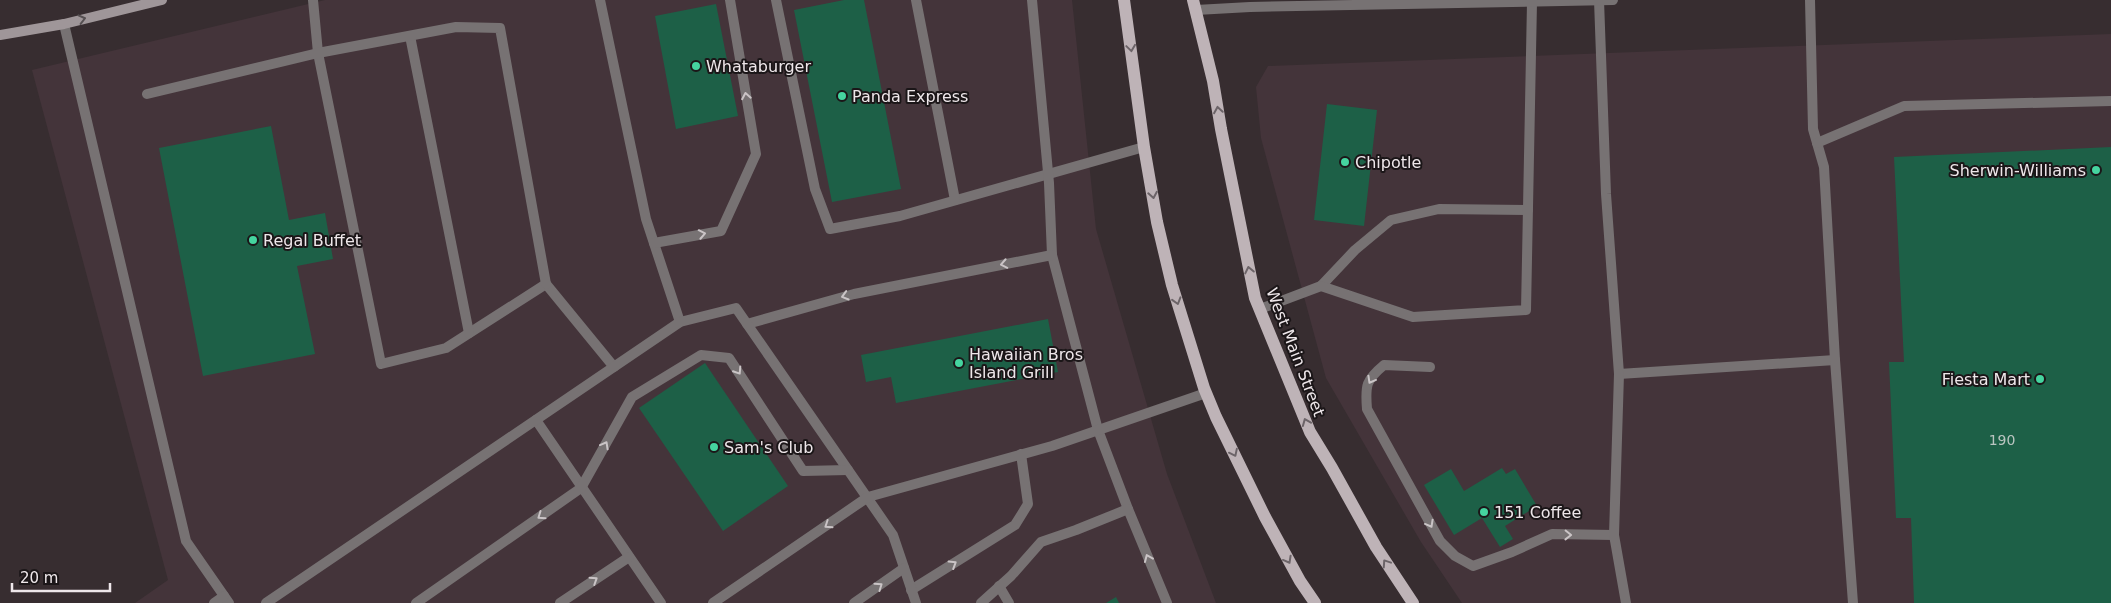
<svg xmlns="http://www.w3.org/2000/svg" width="2111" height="603" viewBox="0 0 2111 603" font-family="'DejaVu Sans',sans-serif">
<rect width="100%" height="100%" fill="#372d30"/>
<g fill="#44343a">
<polygon points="325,0 1072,0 1096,229 1167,474 1216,603 135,603 168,580 32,70"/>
<polygon points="2111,34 2111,603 1462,603 1421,542 1326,378 1261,138 1256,87 1268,66"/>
</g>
<g fill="#1d6047">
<polygon points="844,0 864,0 901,189 832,202 794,10"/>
<polygon points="716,4 738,116 676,129 655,16"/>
<polygon points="1327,104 1377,110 1364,226 1314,220"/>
<polygon points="271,126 289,220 325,213 333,259 297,266 315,354 203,376 159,148"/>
<polygon points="2111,147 2111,603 1914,603 1911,518 1896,518 1889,362 1904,362 1894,157"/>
<polygon points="1048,319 1058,372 896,403 891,377 866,382 861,355"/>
<polygon points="705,363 788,486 723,531 639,408"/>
<polygon points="1502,468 1506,474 1515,469 1537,506 1505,526 1513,539 1500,547 1482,518 1454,535 1424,485 1451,469 1464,491"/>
<polygon points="1116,597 1119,603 1106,603"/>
</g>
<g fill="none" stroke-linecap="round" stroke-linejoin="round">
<g stroke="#777273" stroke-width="10">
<polyline points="313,0 318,53 381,364 446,348 546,284 614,367"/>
<polyline points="600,0 646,219 680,322"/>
<polyline points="776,0 815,189 830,229 900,216 1144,147"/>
<polyline points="916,0 955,200"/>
<polyline points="1032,0 1049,183 1052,255 1098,430 1128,509 1167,603"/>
<polyline points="1599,0 1606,194 1619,374 1835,360"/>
<polyline points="1810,0 1813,129 1824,167 1835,360 1853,603"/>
<polyline points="64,24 186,541 229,603"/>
<polyline points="410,36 469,333"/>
<polyline points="147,94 318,53 456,27 500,28 546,284"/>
<polyline points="1817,143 1904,106 2111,101"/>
<polyline points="654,243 721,231 756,154 730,0"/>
<polyline points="1321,286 1355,250 1391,220 1439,209 1528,210"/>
<polyline points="1260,309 1321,286 1413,317 1526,310 1532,2"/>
<polyline points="747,324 854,294 1052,255"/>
<path d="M1430 367 1384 365C1366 380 1365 385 1367 409L1440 541 1455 556 1473 566 1512 552 1552 534 1614 535"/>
<polyline points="1619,374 1614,535 1626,603"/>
<polyline points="536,420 661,603"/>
<polyline points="999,586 1009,603"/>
<polyline points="911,590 1015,525 1028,504 1021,454"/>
<polyline points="214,603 224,596"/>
<polyline points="266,603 680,322 736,308 893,535 916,603"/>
<polyline points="416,603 581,488 632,397 701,355 729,358 803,471 848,470"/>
<polyline points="560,603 629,557"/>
<polyline points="713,603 868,497 1052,446 1206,393"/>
<polyline points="854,603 904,568"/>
<polyline points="981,603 1011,576 1041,542 1076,530 1128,509"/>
</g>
<polyline stroke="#777273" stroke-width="10" points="1196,10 1250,7 1613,0"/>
<polyline stroke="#9f9699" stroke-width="10" points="0,35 64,24 162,0"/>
<g stroke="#beb3b7" stroke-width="12">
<polyline points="1124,0 1144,147 1157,222 1172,285 1204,388 1216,417 1265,517 1300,581 1315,603"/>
<polyline points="1193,0 1213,81 1221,129 1255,298 1310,432 1332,468 1376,547 1413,603"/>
</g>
</g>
<defs><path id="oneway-chevron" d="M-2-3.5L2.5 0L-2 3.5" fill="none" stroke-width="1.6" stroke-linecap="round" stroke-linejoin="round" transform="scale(1.25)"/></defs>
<use stroke="#565052" href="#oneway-chevron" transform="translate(82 19) rotate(-14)"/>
<g stroke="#6c6468">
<use href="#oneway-chevron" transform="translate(1131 48) rotate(82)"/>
<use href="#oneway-chevron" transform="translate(1218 110) rotate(-99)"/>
<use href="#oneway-chevron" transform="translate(1153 195) rotate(80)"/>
<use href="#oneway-chevron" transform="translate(1249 270) rotate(-102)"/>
<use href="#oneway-chevron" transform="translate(1177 301) rotate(73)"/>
<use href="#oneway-chevron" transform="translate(1306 422) rotate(-112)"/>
<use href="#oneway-chevron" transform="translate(1234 453) rotate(64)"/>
<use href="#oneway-chevron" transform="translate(1288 560) rotate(61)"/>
<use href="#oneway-chevron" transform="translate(1386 563) rotate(-124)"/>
</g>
<g stroke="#cac4c6">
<use href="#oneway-chevron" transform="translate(746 96) rotate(-100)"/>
<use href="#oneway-chevron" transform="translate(702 234) rotate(-11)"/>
<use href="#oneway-chevron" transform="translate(1004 264) rotate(169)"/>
<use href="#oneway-chevron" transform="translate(845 296) rotate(164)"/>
<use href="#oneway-chevron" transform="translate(738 371) rotate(57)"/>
<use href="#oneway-chevron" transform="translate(1371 380) rotate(119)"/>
<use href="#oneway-chevron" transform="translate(605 445) rotate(-61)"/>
<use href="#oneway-chevron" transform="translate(541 516) rotate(145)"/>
<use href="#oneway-chevron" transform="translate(1430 524) rotate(61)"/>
<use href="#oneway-chevron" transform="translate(828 525) rotate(146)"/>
<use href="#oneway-chevron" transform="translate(1568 535) rotate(1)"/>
<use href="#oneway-chevron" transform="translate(1148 558) rotate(-113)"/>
<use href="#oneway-chevron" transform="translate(953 564) rotate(-32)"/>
<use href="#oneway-chevron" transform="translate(594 580) rotate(-33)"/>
<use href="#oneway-chevron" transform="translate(879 586) rotate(-35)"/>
</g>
<g fill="#45d49f" stroke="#1b1618" stroke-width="2">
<circle cx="696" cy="66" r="5"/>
<circle cx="842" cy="96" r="5"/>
<circle cx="1345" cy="162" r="5"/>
<circle cx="2096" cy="170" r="5"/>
<circle cx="253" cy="240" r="5"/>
<circle cx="959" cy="363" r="5"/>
<circle cx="2040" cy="379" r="5"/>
<circle cx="714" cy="447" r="5"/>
<circle cx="1484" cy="512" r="5"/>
</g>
<g text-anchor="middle" stroke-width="4" stroke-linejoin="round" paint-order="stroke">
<g font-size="14" fill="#bac5c1">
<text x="2002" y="445">190</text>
</g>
<g font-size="16" fill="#eee7ea" stroke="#1b1618" text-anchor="start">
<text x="706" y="72">Whataburger</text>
<text x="852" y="102">Panda Express</text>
<text x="1355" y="168">Chipotle</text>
<text x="2086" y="176" text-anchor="end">Sherwin-Williams</text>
<text x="263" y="246">Regal Buffet</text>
<text x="969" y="360">Hawaiian Bros<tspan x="969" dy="18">Island Grill</tspan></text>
<text x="2030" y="385" text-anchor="end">Fiesta Mart</text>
<text x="724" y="453">Sam's Club</text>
<text x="1494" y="518">151 Coffee</text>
</g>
<g font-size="16" fill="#eee7ea" stroke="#1b1618">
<text transform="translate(1296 352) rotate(69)" y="6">West Main Street</text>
</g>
</g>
<path d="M12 583v8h98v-8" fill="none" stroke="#eee7ea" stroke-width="2.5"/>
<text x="20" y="583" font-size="15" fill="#eee7ea" stroke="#1b1618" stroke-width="4" paint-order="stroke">20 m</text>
</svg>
